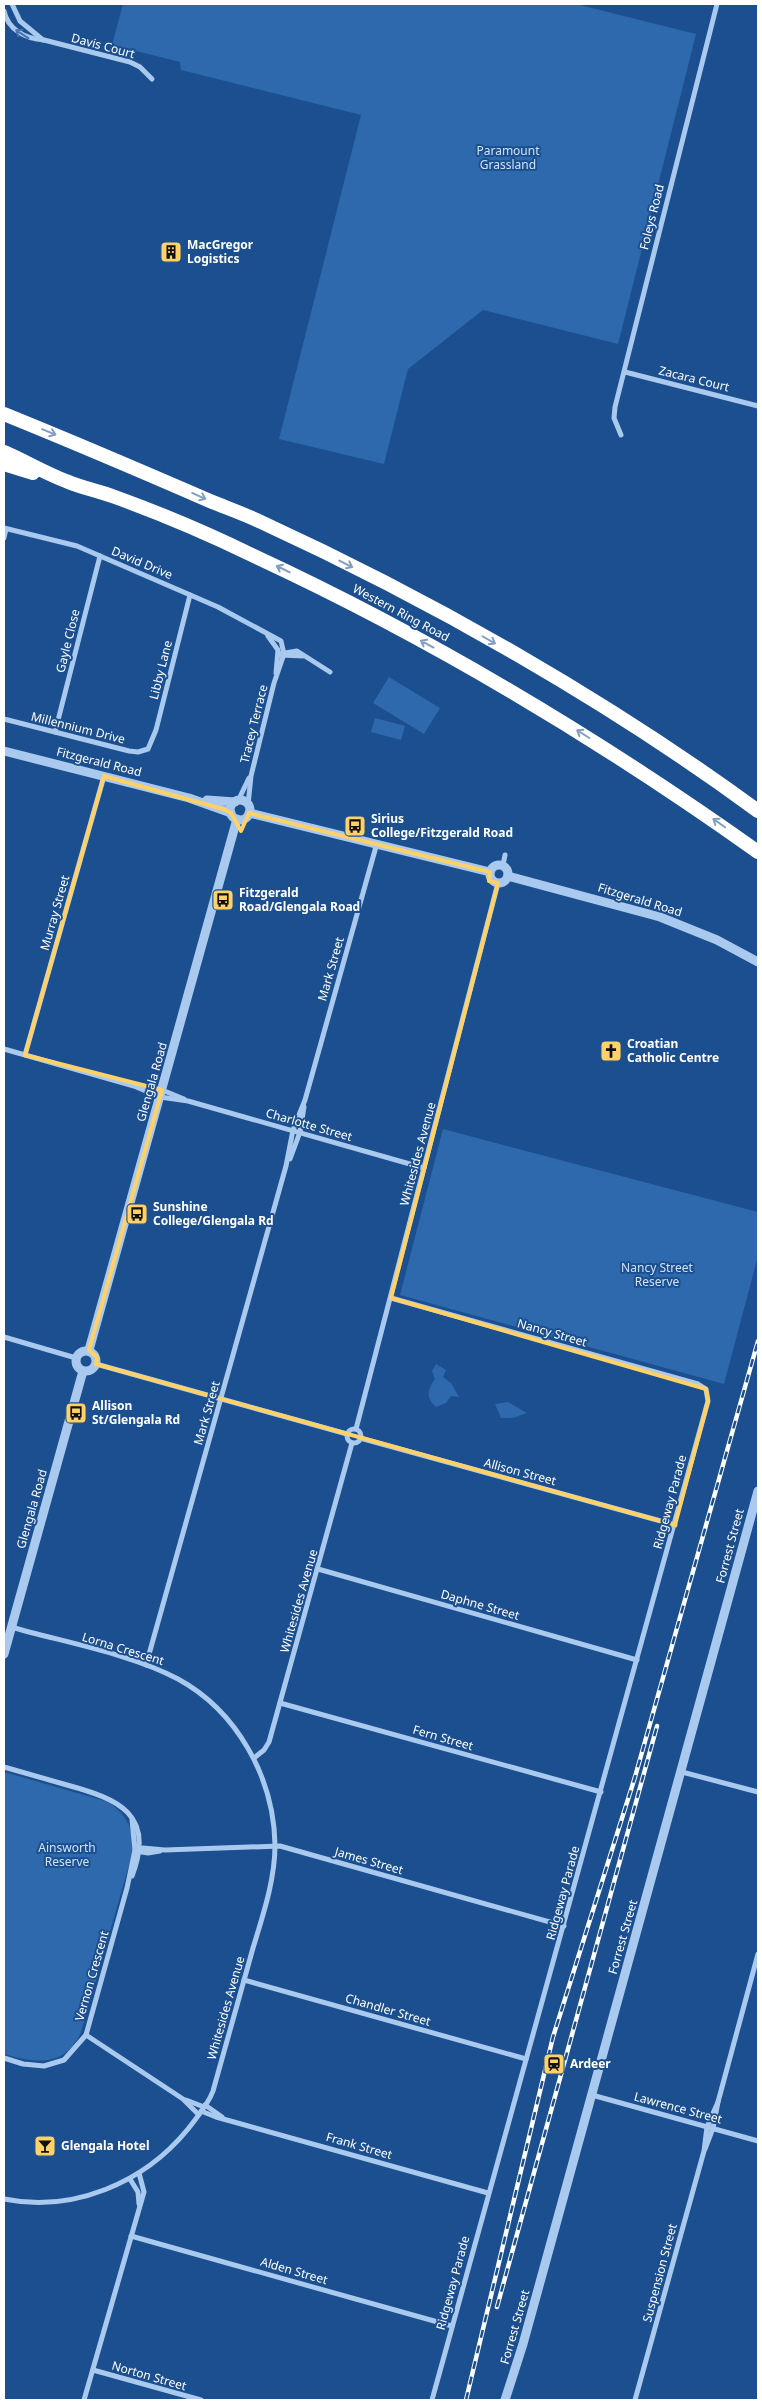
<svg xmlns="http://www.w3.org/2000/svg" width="762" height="2404" viewBox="0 0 762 2404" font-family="'Noto Sans',sans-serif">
<rect width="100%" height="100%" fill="#1b4f8f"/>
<g fill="#2e69ad">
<polygon points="123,4 576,4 696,34 618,344 483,310 408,369 384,464 279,439 361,115 181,70 180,62 112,45"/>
<polygon points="389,677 440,708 424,734 373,703"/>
<polygon points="375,718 405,726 401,740 371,732"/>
<polygon points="443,1129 758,1212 758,1256 724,1384 400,1295"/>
<path d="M436 1364 446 1370 443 1377 451 1383 459 1397 451 1396 446 1403 436 1407C426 1398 427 1390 435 1379L432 1371Z"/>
<polygon points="508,1402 527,1413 513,1418 501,1418 495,1404"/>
<path d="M4 1772 105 1801C127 1812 135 1831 132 1855L81 2032C65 2068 35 2063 4 2054Z"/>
</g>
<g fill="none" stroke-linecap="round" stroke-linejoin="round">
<g stroke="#a9c9ee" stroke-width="5">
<polyline points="12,4 20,21 43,40"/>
<path d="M4 11C8 30 26 39 44 40L130 62 140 67 152 79"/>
<polyline points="625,372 758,406"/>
<polyline points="621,435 614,418 615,407 717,4"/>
<polyline points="4,528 77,546 218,607 281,641 284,654 274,683 251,776 248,805"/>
<polyline points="4,538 6,529"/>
<polyline points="268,636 278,650 276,673"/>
<polyline points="279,654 297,651 330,672"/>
<polyline points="281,655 303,656"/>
<polyline points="4,719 129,751 138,752 148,749 156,730 190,595"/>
<polyline points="55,732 100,556"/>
<polyline points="238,801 249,778"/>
<polyline points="503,865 505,855"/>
<polyline points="4,1049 134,1086 160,1097 188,1101 424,1168"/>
<polyline points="25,1055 104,776"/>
<polyline points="137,1086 162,1090 184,1099"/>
<polyline points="290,1159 300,1132 304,1107"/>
<polyline points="391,1298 698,1384 706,1389 708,1401 432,2400"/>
<polyline points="4,1337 76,1358"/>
<polyline points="96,1364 347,1434"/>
<polyline points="356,1429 498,883"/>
<circle cx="354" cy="1436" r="7"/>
<polyline points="360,1438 675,1525"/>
<polyline points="318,1569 637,1660"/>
<polyline points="146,1665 286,1166 293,1130 305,1100 377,843"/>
<polyline points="280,1703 601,1792"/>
<polyline points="254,1758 264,1750 269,1742 352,1443"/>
<path d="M4 1767C25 1773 46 1779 67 1785 118 1799 156 1814 132 1876"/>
<polyline points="682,1772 758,1792"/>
<polyline points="135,1850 143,1848 165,1850 280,1846 564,1926"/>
<polyline points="136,1851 148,1853 160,1851"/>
<polyline points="244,1980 526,2059"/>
<polyline points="86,2035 183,2099 198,2114"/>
<polyline points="4,2058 23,2064 44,2066 64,2060 86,2035 127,1888 135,1850 132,1820"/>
<polyline points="592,2095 758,2141"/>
<polyline points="186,2100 204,2107"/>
<polyline points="205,2105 222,2117"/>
<polyline points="201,2111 216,2117 488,2193"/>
<polyline points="705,2149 713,2128 718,2102 758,1954"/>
<polyline points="130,2179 138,2192 139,2204"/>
<path d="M4 2199C73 2213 144 2183 188 2129 197 2117 208 2105 213 2091 226 2043 240 1996 253 1948 263 1915 275 1880 275 1845 274 1778 237 1711 178 1679 132 1654 63 1642 11 1627"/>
<polyline points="131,2236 452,2326"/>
<polyline points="93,2370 201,2400"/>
<polyline points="84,2400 142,2199 144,2192 139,2173"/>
<polyline points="635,2400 704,2151 707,2127 718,2102"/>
</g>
<g stroke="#a9c9ee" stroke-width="9">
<polyline points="4,751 189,798 231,813"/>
<polyline points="207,800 235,802"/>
<circle cx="240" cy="810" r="10"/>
<polyline points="249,813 490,872"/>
<circle cx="499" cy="874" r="9"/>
<polyline points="508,876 660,917 717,940 758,962"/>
<polyline points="89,1350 237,819"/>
<circle cx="86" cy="1361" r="10"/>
<polyline points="4,1654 83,1371"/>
<polyline points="505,2400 523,2344 758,1491"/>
</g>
<g stroke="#fff" stroke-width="14">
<path d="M4 414C73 442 141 471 210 501 227 508 244 514 261 522 431 600 608 701 758 811"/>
<path d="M4 452C25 461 45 473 66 481 82 488 99 491 115 497 162 514 209 534 254 556 431 638 599 739 758 852"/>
<polyline points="4,464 33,473"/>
</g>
<g stroke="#fff" stroke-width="4.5">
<g id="rail">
<polyline points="497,2307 657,1726"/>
<polyline points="466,2400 553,2037 635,1777 758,1341"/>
</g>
</g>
<use href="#rail" stroke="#1b4f8f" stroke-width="2.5" stroke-dasharray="8" stroke-linecap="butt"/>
</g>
<defs><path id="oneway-shaft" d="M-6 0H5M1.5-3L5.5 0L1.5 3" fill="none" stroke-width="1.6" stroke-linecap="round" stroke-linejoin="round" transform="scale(1.25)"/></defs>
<use stroke="#4674ac" href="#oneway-shaft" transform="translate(22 34) rotate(-147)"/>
<g stroke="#829ec1">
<use href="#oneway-shaft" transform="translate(49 432) rotate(22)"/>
<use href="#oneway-shaft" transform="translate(199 496) rotate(24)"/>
<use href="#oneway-shaft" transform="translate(346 564) rotate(27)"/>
<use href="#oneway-shaft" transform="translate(283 569) rotate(-154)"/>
<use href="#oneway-shaft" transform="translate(489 640) rotate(30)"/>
<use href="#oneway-shaft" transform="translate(427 644) rotate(-152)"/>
<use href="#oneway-shaft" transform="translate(583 734) rotate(-148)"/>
<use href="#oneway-shaft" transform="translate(719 823) rotate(-145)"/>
</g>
<path fill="none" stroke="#ffd166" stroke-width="4" stroke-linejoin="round" d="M104 776 223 809 231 813 241 831 249 813 490 872 489 881 498 883 391 1298 706 1389 708 1401 675 1525 96 1364 97 1357 89 1350 162 1090 25 1055Z"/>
<defs>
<g id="building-square" transform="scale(1.125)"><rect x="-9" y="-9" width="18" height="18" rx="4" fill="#ffd166" stroke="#1b4f8f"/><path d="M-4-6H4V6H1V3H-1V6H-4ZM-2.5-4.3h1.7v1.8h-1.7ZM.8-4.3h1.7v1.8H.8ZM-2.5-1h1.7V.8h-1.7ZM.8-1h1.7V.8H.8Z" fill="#111"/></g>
<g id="bus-square" transform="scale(1.125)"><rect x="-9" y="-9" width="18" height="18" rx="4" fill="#ffd166" stroke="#1b4f8f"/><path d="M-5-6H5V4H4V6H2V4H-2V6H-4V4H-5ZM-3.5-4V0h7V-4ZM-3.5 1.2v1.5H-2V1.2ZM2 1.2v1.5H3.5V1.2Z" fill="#111"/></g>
<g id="church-square" transform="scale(1.125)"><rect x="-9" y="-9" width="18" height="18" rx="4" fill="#ffd166" stroke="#1b4f8f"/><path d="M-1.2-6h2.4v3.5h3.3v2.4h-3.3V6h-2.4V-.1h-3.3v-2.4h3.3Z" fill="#111"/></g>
<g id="station-square" transform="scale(1.125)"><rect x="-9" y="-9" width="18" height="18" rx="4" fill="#ffd166" stroke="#1b4f8f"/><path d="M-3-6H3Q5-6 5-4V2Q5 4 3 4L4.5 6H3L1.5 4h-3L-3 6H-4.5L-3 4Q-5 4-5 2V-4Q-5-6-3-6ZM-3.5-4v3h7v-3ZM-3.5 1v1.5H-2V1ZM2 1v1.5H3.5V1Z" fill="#111"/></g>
<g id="bar-square" transform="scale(1.125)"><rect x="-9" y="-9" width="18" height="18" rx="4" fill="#ffd166" stroke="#1b4f8f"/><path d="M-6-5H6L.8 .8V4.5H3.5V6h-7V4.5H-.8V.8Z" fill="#111"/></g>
</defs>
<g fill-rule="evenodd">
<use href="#building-square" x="171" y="252"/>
<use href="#bus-square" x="355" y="826"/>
<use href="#bus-square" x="223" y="900"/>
<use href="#church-square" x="611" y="1051"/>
<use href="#bus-square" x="137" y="1214"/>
<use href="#bus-square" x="76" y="1413"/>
<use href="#station-square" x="554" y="2064"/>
<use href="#bar-square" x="45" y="2146"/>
</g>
<g text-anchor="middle" stroke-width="4" stroke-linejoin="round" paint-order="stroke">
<g font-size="12" fill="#fff" stroke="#1b4f8f">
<text transform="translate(103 46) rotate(15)" y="4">Davis Court</text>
<text transform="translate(652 217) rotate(-76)" y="4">Foleys Road</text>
<text transform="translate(694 379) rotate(14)" y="4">Zacara Court</text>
<text transform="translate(142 563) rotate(23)" y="4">David Drive</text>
<text transform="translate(401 613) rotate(28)" y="4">Western Ring Road</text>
<text transform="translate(68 641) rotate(-76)" y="4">Gayle Close</text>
<text transform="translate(161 670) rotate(-76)" y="4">Libby Lane</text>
<text transform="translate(254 724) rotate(-76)" y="4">Tracey Terrace</text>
<text transform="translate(78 728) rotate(14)" y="4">Millennium Drive</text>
<text transform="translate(99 762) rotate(14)" y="4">Fitzgerald Road</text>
<text transform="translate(640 900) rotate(17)" y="4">Fitzgerald Road</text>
<text transform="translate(55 913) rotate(-74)" y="4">Murray Street</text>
<text transform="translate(331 969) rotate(-74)" y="4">Mark Street</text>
<text transform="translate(152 1082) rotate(-74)" y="4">Glengala Road</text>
<text transform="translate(309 1125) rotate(16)" y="4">Charlotte Street</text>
<text transform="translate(418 1154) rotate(-75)" y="4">Whitesides Avenue</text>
<text transform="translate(552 1333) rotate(16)" y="4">Nancy Street</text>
<text transform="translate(207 1413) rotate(-74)" y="4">Mark Street</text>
<text transform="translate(520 1472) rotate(15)" y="4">Allison Street</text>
<text transform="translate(670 1502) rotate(-75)" y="4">Ridgeway Parade</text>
<text transform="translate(32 1509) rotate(-74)" y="4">Glengala Road</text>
<text transform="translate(730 1546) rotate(-75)" y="4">Forrest Street</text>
<text transform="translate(299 1601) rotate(-74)" y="4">Whitesides Avenue</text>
<text transform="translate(480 1605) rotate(16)" y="4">Daphne Street</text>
<text transform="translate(123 1649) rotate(17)" y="4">Lorna Crescent</text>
<text transform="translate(443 1738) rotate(16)" y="4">Fern Street</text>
<text transform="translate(369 1861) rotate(16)" y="4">James Street</text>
<text transform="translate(563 1893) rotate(-75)" y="4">Ridgeway Parade</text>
<text transform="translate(623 1937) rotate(-74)" y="4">Forrest Street</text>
<text transform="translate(92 1976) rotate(-74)" y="4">Vernon Crescent</text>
<text transform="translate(226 2008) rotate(-74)" y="4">Whitesides Avenue</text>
<text transform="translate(388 2010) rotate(16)" y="4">Chandler Street</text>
<text transform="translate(678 2108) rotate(15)" y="4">Lawrence Street</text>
<text transform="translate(359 2146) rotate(16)" y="4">Frank Street</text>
<text transform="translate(294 2271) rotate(16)" y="4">Alden Street</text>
<text transform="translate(660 2273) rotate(-75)" y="4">Suspension Street</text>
<text transform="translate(453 2283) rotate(-75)" y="4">Ridgeway Parade</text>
<text transform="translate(515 2327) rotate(-74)" y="4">Forrest Street</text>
<text transform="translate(149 2376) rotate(16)" y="4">Norton Street</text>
</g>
<g font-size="12" fill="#cfe3fa" stroke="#1b4f8f">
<text x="508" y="155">Paramount<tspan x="508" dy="14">Grassland</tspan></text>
<text x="657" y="1272">Nancy Street<tspan x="657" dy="14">Reserve</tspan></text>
<text x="67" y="1852">Ainsworth<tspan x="67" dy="14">Reserve</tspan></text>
</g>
<g font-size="12" font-weight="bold" fill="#fff" stroke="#1b4f8f" text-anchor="start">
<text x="187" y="249">MacGregor<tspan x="187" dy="14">Logistics</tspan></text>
<text x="371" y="823">Sirius<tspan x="371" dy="14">College/Fitzgerald Road</tspan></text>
<text x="239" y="897">Fitzgerald<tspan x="239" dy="14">Road/Glengala Road</tspan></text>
<text x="627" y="1048">Croatian<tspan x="627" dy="14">Catholic Centre</tspan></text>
<text x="153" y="1211">Sunshine<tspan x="153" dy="14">College/Glengala Rd</tspan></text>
<text x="92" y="1410">Allison<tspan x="92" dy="14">St/Glengala Rd</tspan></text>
<text x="570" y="2068">Ardeer</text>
<text x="61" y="2150">Glengala Hotel</text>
</g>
</g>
<rect width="762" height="2404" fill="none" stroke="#ffffff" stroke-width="10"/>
</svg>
